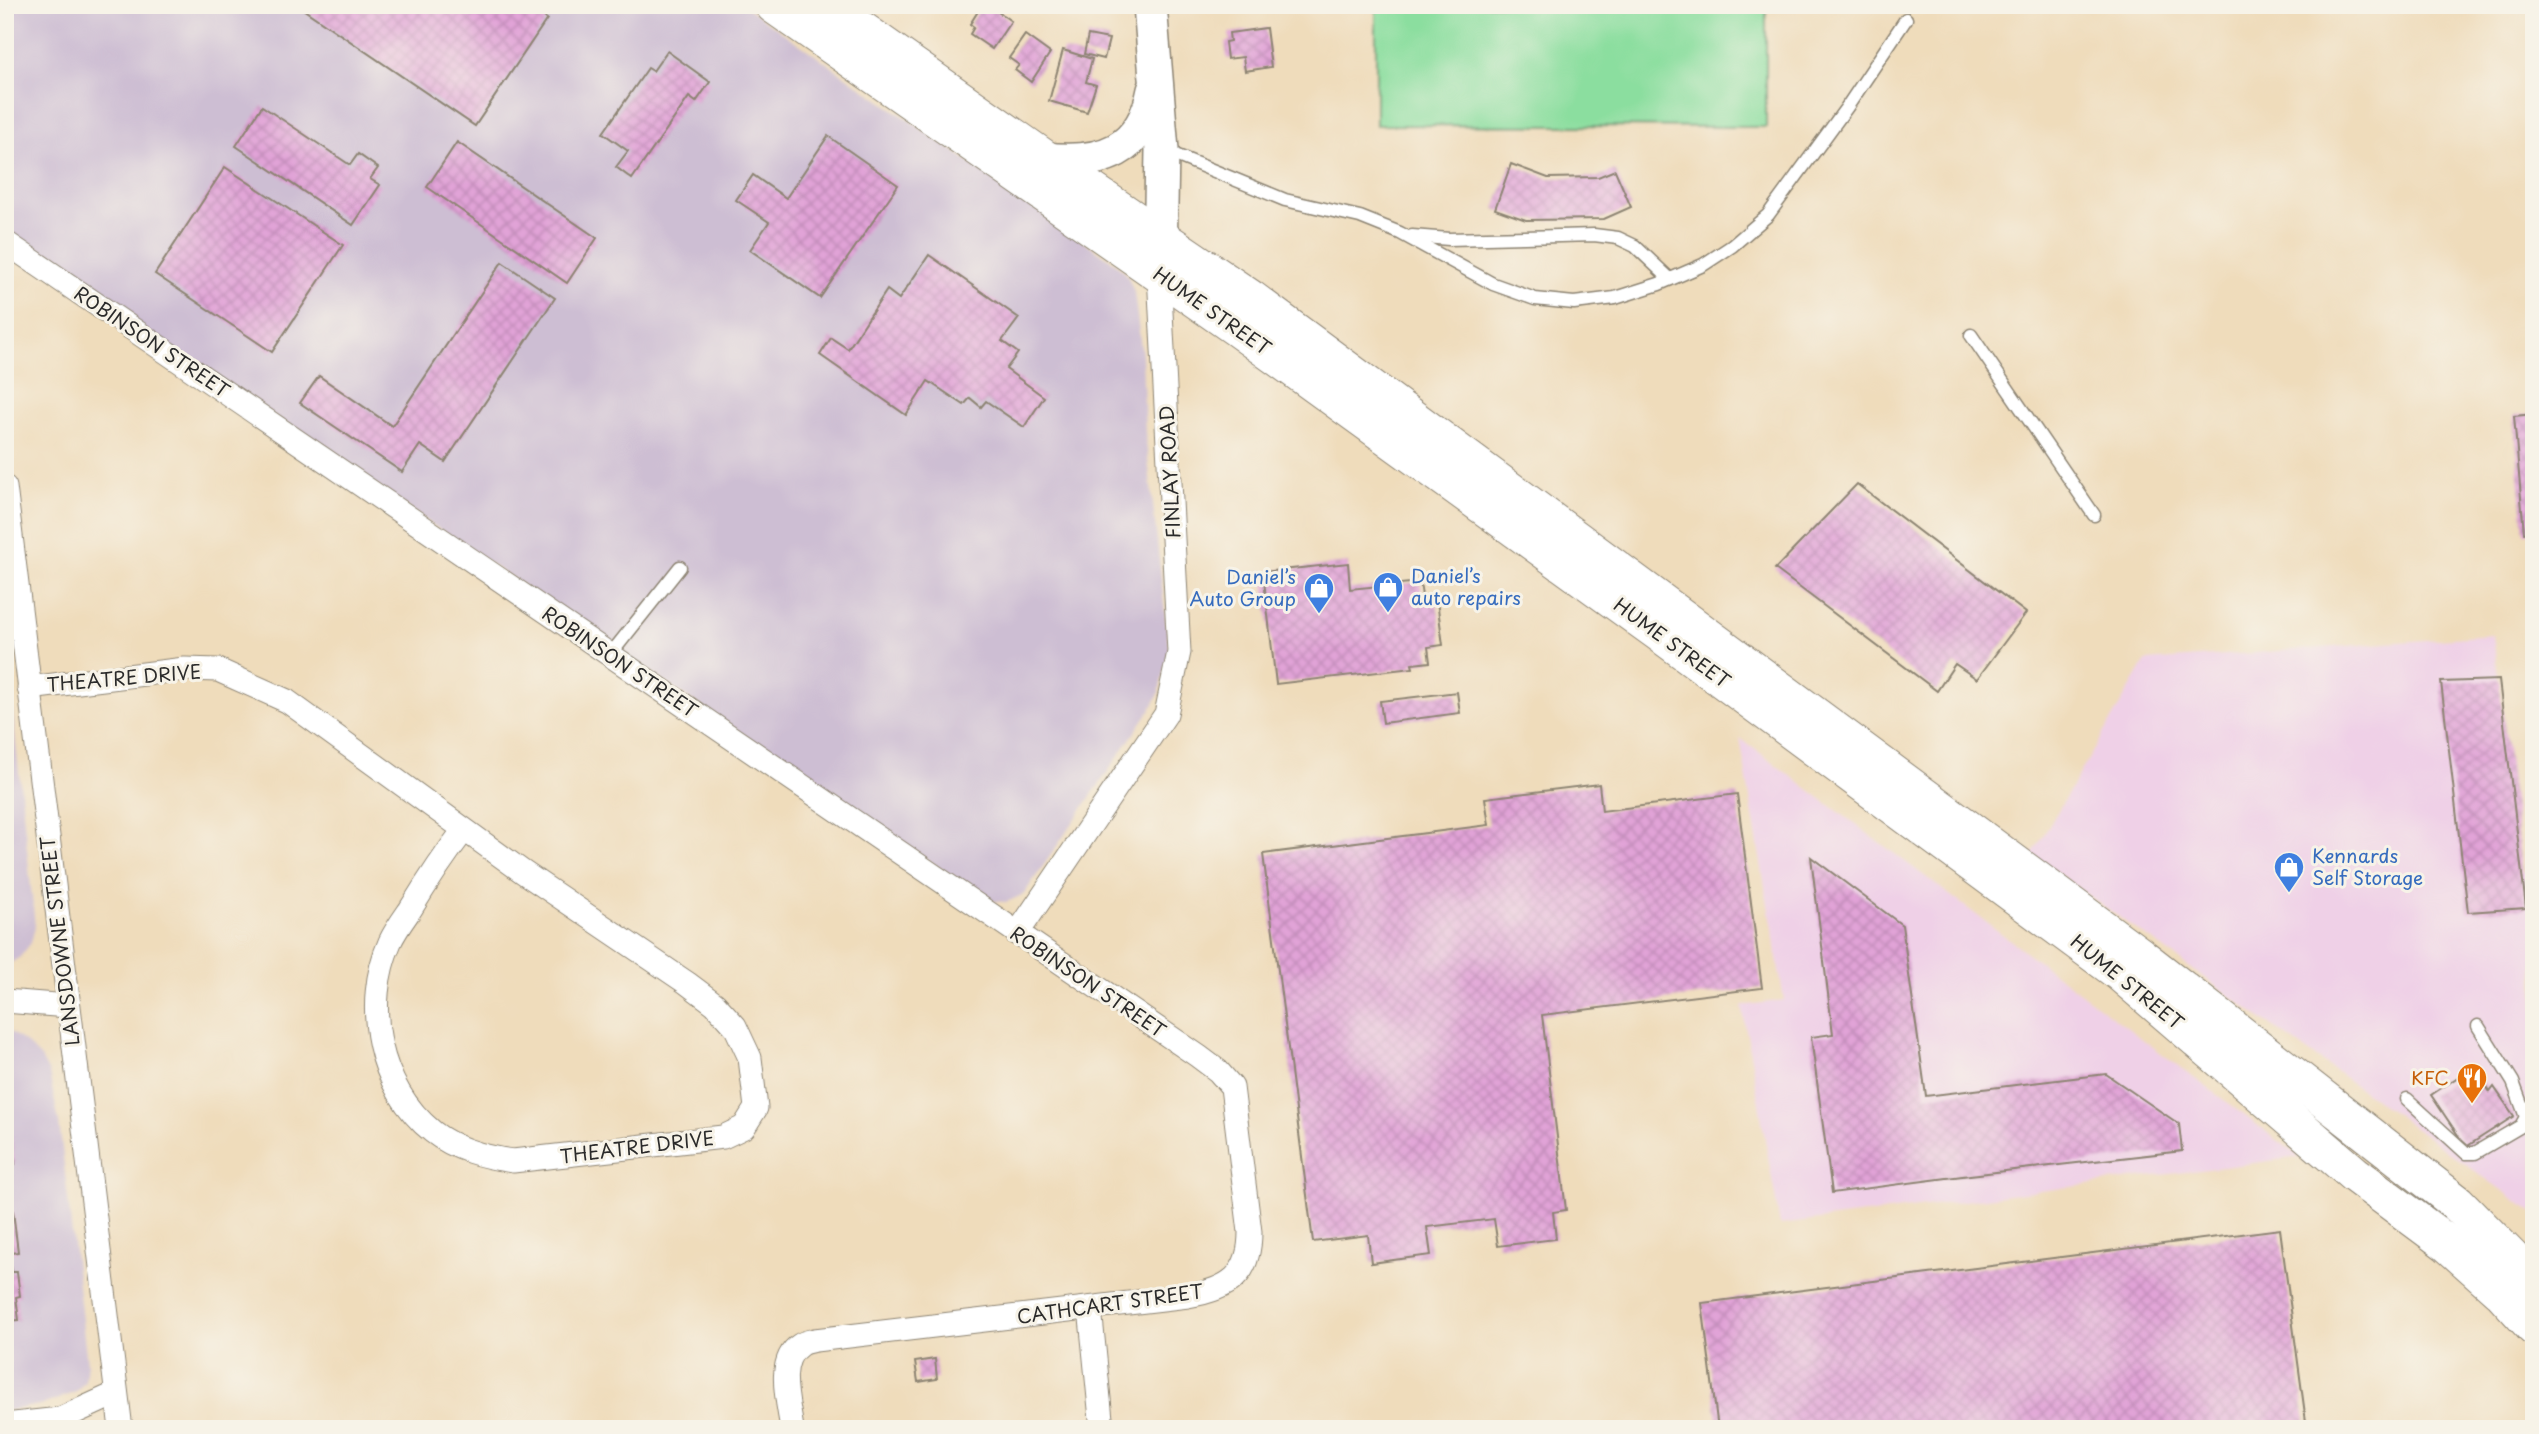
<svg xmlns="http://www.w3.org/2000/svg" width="2539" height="1434" viewBox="0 0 2539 1434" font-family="'Playpen Sans',sans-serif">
<defs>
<pattern id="building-cross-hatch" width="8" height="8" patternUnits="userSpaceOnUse" patternTransform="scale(1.75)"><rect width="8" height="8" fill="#e1a3d7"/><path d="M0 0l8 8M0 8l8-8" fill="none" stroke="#c18cb9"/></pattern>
</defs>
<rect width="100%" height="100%" fill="#f7f3e8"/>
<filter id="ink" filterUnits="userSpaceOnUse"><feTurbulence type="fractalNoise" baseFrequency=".0143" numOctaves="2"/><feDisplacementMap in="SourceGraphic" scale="14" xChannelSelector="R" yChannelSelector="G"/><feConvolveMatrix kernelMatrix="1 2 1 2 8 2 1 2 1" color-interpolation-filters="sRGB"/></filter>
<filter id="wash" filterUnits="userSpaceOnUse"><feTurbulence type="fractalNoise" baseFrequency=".00686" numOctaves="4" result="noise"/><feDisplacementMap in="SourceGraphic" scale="28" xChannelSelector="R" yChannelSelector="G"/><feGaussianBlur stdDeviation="1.57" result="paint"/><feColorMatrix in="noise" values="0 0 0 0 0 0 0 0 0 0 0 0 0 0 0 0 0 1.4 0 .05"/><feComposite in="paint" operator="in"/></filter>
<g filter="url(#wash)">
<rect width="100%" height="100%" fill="#efdcbb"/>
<g fill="#efd0e7">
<polygon points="2493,635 2521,873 2534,872 2534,1213 2032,855 2146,661"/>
<polygon points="1740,738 2300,1157 1780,1225 1742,1006 1784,1000"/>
</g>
<g fill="#cdbed3">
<polygon points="5,5 743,5 1115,263 1127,275 1134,292 1142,356 1145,432 1169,650 1158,696 1152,707 1024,894 1007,902 988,901 5,235"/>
<polygon points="5,639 35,926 31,943 20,957 5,967"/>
<polygon points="5,1028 27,1044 41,1058 49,1073 59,1122 87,1363 85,1381 76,1392 45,1404 5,1411"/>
</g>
<polygon fill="#8bde9f" stroke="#5b8465" stroke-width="2" points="1376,5 1766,5 1766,127 1376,125"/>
<g id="blocks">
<g fill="url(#building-cross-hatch)">
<polygon points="297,5 526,5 547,19 475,126"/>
<polygon points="982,5 988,5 1011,21 992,49 970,34 974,27 970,24"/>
<polygon points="1266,28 1271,67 1245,71 1243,57 1227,59 1225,42 1230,41 1229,33"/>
<polygon points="1025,35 1050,53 1031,82 1015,70 1019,65 1009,58"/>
<polygon points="1088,35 1109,39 1104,59 1084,54"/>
<polygon points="1063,50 1092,59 1086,82 1096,85 1087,112 1049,101"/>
<polygon points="667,51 710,82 696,102 689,97 632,179 616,167 628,151 603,133 648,68 653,71"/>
<polygon points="262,106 350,165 358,154 378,168 370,179 380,185 353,225 236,146"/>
<polygon points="828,136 898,185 820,298 750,250 769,222 736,200 753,175 786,198"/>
<polygon points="457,142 597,238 567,283 427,187"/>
<polygon points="1511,164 1548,178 1598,177 1615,170 1631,207 1604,219 1526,220 1495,209"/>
<polygon points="225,167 343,245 272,352 155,274"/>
<polygon points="929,255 1019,318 1002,341 1018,353 1006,369 1044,397 1024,427 986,401 981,407 970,398 964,405 928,381 906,415 820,355 831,338 848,349 887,290 899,299"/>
<polygon points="502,262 555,298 445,462 420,445 402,472 300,403 319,376 392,426"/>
<polygon points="2534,414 2534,532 2524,533 2514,416"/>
<polygon points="1857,484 2026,613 1977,679 1955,664 1937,691 1775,569"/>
<polygon points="1348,563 1350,589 1420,582 1423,603 1437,601 1443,645 1428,647 1430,662 1412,664 1413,668 1276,684 1263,572"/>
<polygon points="2499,680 2526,908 2468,912 2441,682"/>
<polygon points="1457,692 1460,713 1383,723 1380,701"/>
<polygon points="1599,784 1602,811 1737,794 1762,988 1542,1015 1566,1210 1553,1212 1556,1239 1498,1246 1494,1219 1427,1227 1431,1255 1371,1263 1368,1235 1313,1242 1263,854 1489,825 1485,798"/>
<polygon points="1811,857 1902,925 1926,1096 2106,1074 2179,1124 2182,1151 1970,1175 1832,1193 1811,1037 1833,1034"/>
<polygon points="2473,1067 2490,1092 2494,1087 2514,1116 2466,1147 2431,1095"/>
<polygon points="5,1118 9,1118 15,1164 5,1165"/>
<polygon points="9,1176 12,1199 5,1200 5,1177"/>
<polygon points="13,1211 18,1252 5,1254 5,1212"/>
<polygon points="2280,1229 2307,1429 1718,1429 1702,1303"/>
<polygon points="5,1260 10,1260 12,1272 17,1272 20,1296 16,1297 19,1320 5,1321"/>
<polygon points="935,1359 937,1379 918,1382 915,1362"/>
</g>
</g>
</g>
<g filter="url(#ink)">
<use href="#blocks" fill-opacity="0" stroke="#8d8473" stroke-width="2"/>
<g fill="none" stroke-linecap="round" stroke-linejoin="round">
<g stroke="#8d8473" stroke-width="15">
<g id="lane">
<polyline points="1163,150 1285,200 1360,217 1400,233 1493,284 1535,299 1574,303 1615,298 1659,284 1703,265 1732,246 1768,215 1847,107 1906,19"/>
<polyline points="1412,236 1449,239 1594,235 1618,238 1635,246 1670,279"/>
<polyline points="1971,335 2094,515"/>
<polyline points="610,655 680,567"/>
<polyline points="2407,1099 2466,1153 2475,1153 2521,1126 2526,1117 2513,1082 2478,1026"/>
</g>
</g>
<g stroke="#8d8473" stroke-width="25">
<g id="street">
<path d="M5 242 1198 1056 1218 1071 1232 1087 1250 1232C1250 1276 1229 1289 1188 1296L815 1340C811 1341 804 1342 800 1345 775 1361 789 1405 792 1429"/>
<polyline points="5,487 121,1429"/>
<path d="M29 688 185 669 218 670 287 701 523 872 687 983 715 1004 735 1026 750 1058 756 1108 744 1127 723 1137 513 1161C485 1157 456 1150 433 1132 378 1088 362 1005 390 942 395 931 403 920 410 910 427 882 444 856 464 830"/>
<polyline points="1017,934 1166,714 1179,652 1159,274"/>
<polyline points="5,1001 68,1006"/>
<polyline points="1090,1308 1102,1429"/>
<polyline points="5,1425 60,1419 115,1394"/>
</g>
</g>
<g stroke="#8d8473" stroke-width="36">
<g id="secondary">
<polyline points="1150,5 1162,150 1160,261"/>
<path d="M1045 159C1102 165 1142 152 1154 90"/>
</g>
</g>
<g stroke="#8d8473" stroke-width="39">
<g id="primary">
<polyline points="774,5 1237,328 1658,632 2119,972 2354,1174 2447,1243 2503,1293 2534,1327"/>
<polyline points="826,5 1045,159 1251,299 2140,956 2457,1203 2534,1281"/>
</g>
</g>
<use href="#lane" stroke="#fff" stroke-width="12"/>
<use href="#street" stroke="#fff" stroke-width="23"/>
<use href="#secondary" stroke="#fff" stroke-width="33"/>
<use href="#primary" stroke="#fff" stroke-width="37"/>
</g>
</g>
<defs>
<g id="shop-pin" transform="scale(1.575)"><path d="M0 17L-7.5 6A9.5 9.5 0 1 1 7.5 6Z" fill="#3f7fe0" stroke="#f7f3e8"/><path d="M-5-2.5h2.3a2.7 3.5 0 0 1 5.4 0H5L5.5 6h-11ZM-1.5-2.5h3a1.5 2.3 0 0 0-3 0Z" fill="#fff"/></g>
<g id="restaurant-pin" transform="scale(1.575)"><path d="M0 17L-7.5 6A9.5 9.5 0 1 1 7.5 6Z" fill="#e8710a" stroke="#f7f3e8"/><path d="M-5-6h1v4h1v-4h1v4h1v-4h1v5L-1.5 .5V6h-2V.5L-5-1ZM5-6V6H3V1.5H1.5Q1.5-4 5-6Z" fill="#fff"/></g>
</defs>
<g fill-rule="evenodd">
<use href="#shop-pin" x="1388" y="587"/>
<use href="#shop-pin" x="1319" y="588"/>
<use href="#shop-pin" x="2289" y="867"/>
<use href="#restaurant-pin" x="2472" y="1078"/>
</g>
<g text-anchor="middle" stroke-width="6" stroke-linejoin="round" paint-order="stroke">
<g font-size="19" fill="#2b2b2b" stroke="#f7f3e8">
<text transform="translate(1212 311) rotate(35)" y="7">HUME STREET</text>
<text transform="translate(152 342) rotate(34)" y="7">ROBINSON STREET</text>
<text transform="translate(1170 472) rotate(-93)" y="7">FINLAY ROAD</text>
<text transform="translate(1672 643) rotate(36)" y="7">HUME STREET</text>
<text transform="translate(620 662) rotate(34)" y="7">ROBINSON STREET</text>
<text transform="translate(124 678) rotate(-5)" y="7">THEATRE DRIVE</text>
<text transform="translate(60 941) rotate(-97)" y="7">LANSDOWNE STREET</text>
<text transform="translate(1088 982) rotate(34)" y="7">ROBINSON STREET</text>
<text transform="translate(2127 982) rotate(39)" y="7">HUME STREET</text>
<text transform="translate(637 1147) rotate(-7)" y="7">THEATRE DRIVE</text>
<text transform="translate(1110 1304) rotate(-8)" y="7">CATHCART STREET</text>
</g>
<g font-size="19" fill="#366cbe" stroke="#f7f3e8" text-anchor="start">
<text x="1411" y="583">Daniel’s<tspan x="1411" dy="22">auto repairs</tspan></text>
<text x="1296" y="584" text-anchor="end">Daniel’s<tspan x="1296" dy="22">Auto Group</tspan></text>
<text x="2312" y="863">Kennards<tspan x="2312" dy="22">Self Storage</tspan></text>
</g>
<g font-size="19" fill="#c56008" stroke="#f7f3e8" text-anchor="end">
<text x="2449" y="1085">KFC</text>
</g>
</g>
<rect width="2539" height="1434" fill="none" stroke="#f7f3e8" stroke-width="28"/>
</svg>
